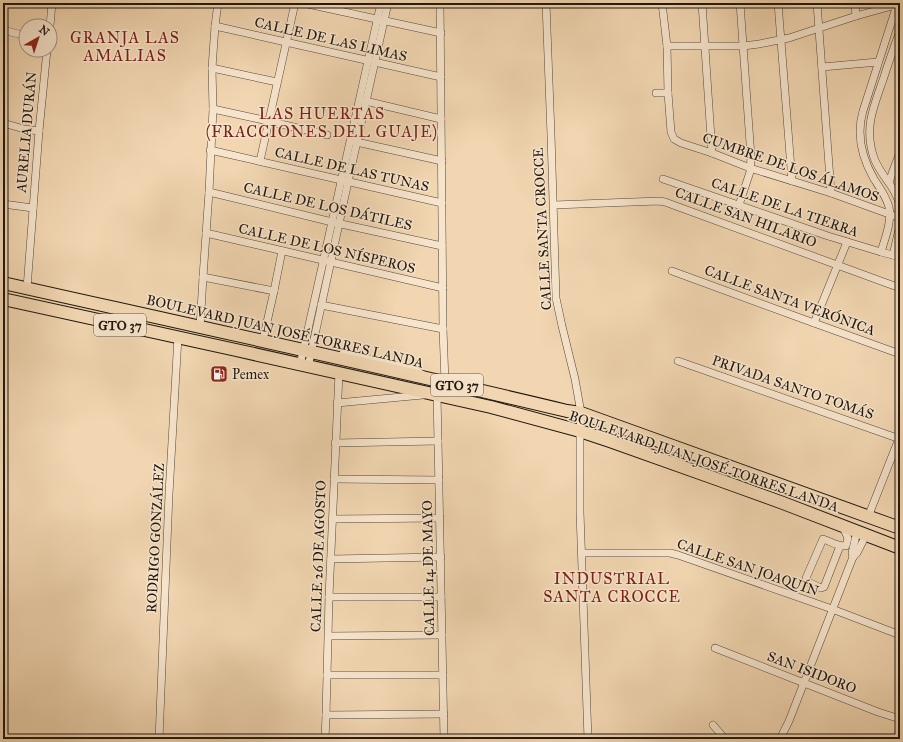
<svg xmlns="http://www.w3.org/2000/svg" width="903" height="742" viewBox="0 0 903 742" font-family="'IM FELL Great Primer',serif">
<rect width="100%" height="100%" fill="#f1d6b1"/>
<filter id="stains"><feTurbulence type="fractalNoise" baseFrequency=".005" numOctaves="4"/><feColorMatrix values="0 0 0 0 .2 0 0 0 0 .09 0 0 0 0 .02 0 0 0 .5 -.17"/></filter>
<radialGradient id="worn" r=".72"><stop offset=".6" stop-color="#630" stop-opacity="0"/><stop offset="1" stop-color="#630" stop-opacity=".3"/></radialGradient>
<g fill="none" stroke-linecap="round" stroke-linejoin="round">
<g stroke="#544737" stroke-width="8">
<g id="street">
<polyline points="303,3 441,33"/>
<polyline points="440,3 443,329 445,382"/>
<polyline points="546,3 551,135 556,298 562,326 575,379 581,413 580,431 580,512 588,739"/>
<polyline points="662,3 667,46 668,93 671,132 674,139 681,143 712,153 750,168 831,193 900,218"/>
<polyline points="702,3 712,153"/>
<polyline points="778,3 792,181"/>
<polyline points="817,3 831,193"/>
<polyline points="855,3 856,16"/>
<polyline points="50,26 52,3"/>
<polyline points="215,26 441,77"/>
<polyline points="3,30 26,36"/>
<path d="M900 31C894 47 888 64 883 80 873 108 864 129 874 158 881 177 896 186 900 207"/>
<polyline points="667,46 743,46 759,44 789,38 856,16 892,6 900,6"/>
<polyline points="822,67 878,62"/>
<polyline points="212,68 277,82"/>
<polyline points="656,93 668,93"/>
<polyline points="361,100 441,119"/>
<polyline points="213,109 268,121 327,135"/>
<polyline points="3,123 24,129 39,131"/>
<polyline points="352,141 442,161"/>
<polyline points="210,150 442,203"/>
<polyline points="260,161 295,3"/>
<polyline points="663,179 828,236 881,252 900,257"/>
<polyline points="889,182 900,152"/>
<polyline points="209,192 332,222 442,246"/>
<polyline points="3,204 33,208"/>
<polyline points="554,205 659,201 665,202 900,288"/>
<polyline points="739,205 750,172 751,157 740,3"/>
<polyline points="206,233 443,288"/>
<path d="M881 252C885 238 892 222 889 207 886 196 880 188 874 179 862 158 856 135 863 111L895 11 896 3"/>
<polyline points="893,255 900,225"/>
<polyline points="672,271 814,323 900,354"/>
<polyline points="203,277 274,291"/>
<polyline points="27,288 39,131 47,50"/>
<polyline points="321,305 443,329"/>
<polyline points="814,323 847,242"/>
<polyline points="200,327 203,277 209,192 213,109 212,68 215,26 218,3"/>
<polyline points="263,340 274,291 282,251"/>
<polyline points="343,353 414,369 423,375"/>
<polyline points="678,361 900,439"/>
<polyline points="300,365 381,3"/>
<polyline points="308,367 348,182 388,3"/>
<polyline points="437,395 438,441 444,739"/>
<polyline points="337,403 423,395"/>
<polyline points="335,443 438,441"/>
<polyline points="334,479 439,480"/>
<polyline points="868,517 900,436"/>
<polyline points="333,519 440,518"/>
<path d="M840 546 824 587 821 588 806 581V578L823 539C830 541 838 547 846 546L848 538 842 525"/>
<polyline points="582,553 670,553 678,555 832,609 900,635"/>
<polyline points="853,557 852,553 857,531"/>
<polyline points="331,559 441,557"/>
<polyline points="329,597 441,597"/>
<polyline points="329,636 442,635"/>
<polyline points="715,648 878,712 900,719"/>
<polyline points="327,675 443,675"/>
<polyline points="326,715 444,714"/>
<polyline points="713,725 725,739"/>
<polyline points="159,739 169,494 178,337"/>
<polyline points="325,739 326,715 329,597 339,373"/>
<polyline points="780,739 789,721 853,557 857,553 866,535"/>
</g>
</g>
<g stroke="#20170e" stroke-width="14">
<g id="primary">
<path d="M3 283C191 325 379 366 567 411L581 413 900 528"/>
<polyline points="3,299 236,350 491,407 580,431 610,441 725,482 783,503 900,548"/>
</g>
</g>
<use href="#street" stroke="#f6e4cc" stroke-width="7"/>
<use href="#primary" stroke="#f1d6b1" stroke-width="12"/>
</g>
<defs>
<g id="fuel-square" transform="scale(0.9)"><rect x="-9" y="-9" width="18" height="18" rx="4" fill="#8f2418" stroke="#f6e4cc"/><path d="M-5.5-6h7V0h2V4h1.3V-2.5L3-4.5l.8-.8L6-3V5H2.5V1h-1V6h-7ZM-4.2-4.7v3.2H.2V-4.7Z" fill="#fff"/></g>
</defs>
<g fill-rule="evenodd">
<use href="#fuel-square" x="219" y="374"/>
</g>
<g text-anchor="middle" stroke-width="3" stroke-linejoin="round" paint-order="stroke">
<g fill="#f6e4cc" stroke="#605447" stroke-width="1">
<rect x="94" y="314" width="52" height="22" rx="3"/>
<rect x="431" y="374" width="52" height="22" rx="3"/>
</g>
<g font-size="13" font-weight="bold" fill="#20170e">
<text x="120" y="330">GTO 37</text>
<text x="457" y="390">GTO 37</text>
</g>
<g font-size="14" fill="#20170e" stroke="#f6e4cc">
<text transform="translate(331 39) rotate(13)" y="5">CALLE DE LAS LIMAS</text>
<text transform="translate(26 132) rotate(-85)" y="5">AURELIA DURÁN</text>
<text transform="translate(791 167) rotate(19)" y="5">CUMBRE DE LOS ÁLAMOS</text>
<text transform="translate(352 169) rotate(13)" y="5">CALLE DE LAS TUNAS</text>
<text transform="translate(328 206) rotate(13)" y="5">CALLE DE LOS DÁTILES</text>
<text transform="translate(785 207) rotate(19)" y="5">CALLE DE LA TIERRA</text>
<text transform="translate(746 217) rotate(20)" y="5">CALLE SAN HILARIO</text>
<text transform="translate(542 229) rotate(-93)" y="5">CALLE SANTA CROCCE</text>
<text transform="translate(327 248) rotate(13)" y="5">CALLE DE LOS NÍSPEROS</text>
<text transform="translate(790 300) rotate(20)" y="5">CALLE SANTA VERÓNICA</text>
<text transform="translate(285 331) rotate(13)" y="5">BOULEVARD JUAN JOSÉ TORRES LANDA</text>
<text transform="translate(793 387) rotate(19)" y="5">PRIVADA SANTO TOMÁS</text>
<text transform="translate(704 461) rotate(19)" y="5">BOULEVARD JUAN JOSÉ TORRES LANDA</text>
<text transform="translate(155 538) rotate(-87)" y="5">RODRIGO GONZÁLEZ</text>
<text transform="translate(318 556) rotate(-88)" y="5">CALLE 26 DE AGOSTO</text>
<text transform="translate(748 567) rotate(19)" y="5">CALLE SAN JOAQUÍN</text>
<text transform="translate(428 568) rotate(-91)" y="5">CALLE 14 DE MAYO</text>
<text transform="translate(812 672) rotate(21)" y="5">SAN ISIDORO</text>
</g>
<g font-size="14" fill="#20170e" stroke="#f6e4cc" text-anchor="start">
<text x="232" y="379">Pemex</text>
</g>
<g font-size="16" letter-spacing="1" fill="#7a1f14" stroke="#f6e4cc">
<text x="125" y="43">GRANJA LAS<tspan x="125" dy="18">AMALIAS</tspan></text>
<text x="322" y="119">LAS HUERTAS<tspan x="322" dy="18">(FRACCIONES DEL GUAJE)</tspan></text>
<text x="612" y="584">INDUSTRIAL<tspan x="612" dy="18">SANTA CROCCE</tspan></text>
</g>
</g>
<rect width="903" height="742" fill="none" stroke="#f1d6b1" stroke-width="16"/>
<rect x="4" y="4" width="895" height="734" fill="none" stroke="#20170e" stroke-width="2"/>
<rect x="8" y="8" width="887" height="726" fill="none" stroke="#20170e"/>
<g transform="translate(38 38) rotate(39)"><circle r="19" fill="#f6e4cc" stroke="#a09280"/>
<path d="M0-3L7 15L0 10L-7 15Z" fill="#8f2418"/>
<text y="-6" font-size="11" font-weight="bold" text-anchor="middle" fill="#20170e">N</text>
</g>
<rect width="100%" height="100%" filter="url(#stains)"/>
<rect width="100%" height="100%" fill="url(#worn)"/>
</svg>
